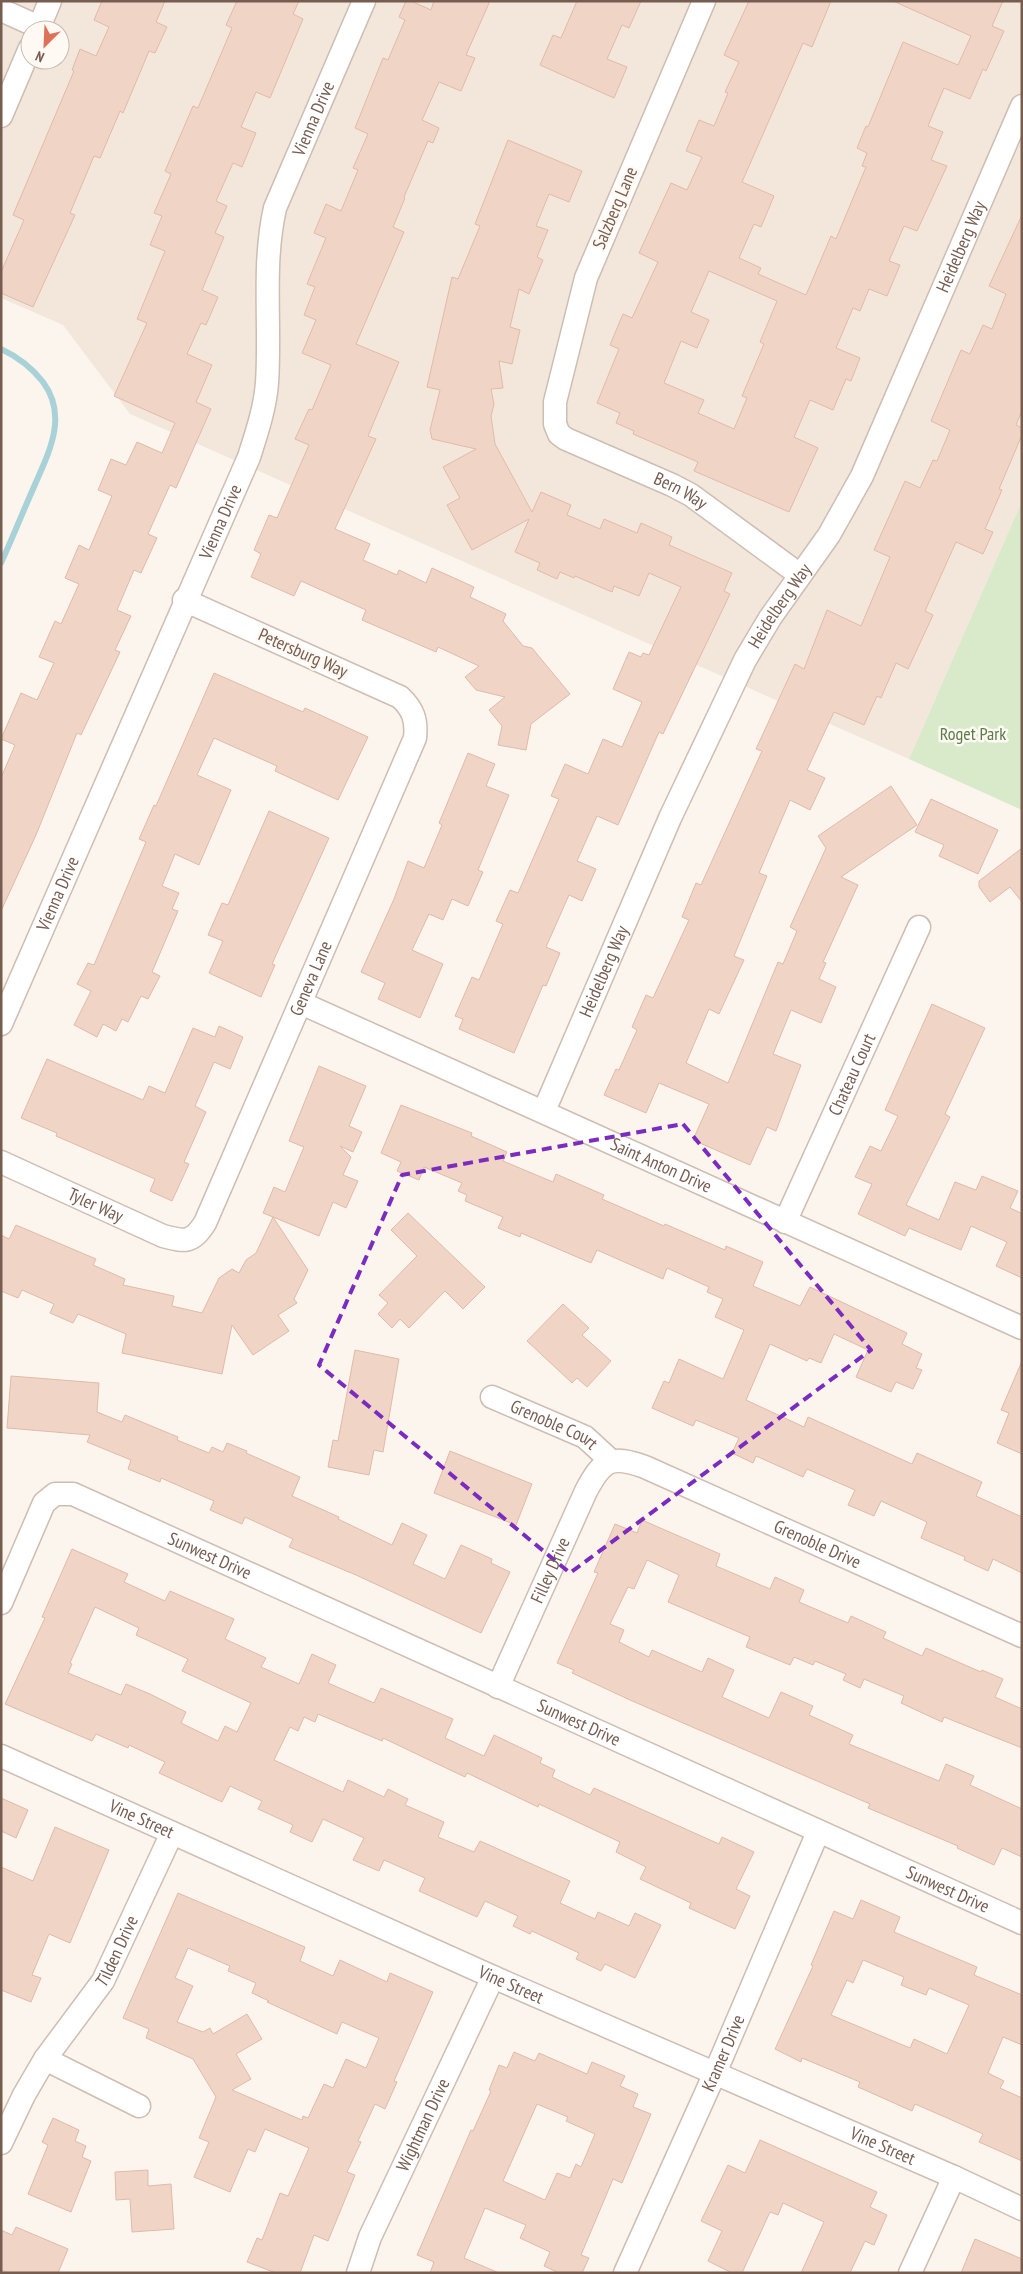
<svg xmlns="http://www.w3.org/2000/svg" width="1023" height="2274" viewBox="0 0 1023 2274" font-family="'PT Sans Narrow',sans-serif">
<rect width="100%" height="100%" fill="#fcf5ed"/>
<path fill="#f3e7db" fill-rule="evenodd" d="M1 1H1022V501L909 759 130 414 63 325 1 298ZM30 30H60V60H30Z"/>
<polygon fill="#d9eacb" points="1022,501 1022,810 909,759"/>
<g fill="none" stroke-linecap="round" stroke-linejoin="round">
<path stroke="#a8d2d7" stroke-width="6" d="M1 349C18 357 32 368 43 382 69 417 48 454 33 489 22 514 12 539 1 563"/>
</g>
<g fill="#f0d4c6" stroke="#e2baa7" fill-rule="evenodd">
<polygon points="102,1 165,1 156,22 167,27 155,53 149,51 123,113 120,111 100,158 94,156 70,213 75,215 33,307 1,293 1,272 24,220 13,215 74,71 72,70 80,49 96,56 109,27 94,20"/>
<polygon points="237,1 299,1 293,14 303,19 270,98 256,92 241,127 256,133 242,167 233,163 216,201 227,206 215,233 224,237 202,290 218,297 206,325 201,323 187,354 212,365 196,402 211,409 176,488 170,485 148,534 157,538 141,573 134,570 117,610 131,616 115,650 120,652 81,735 77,733 36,835 1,911 1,778 15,745 1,739 21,693 37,700 54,663 39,657 55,621 61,624 79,584 65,578 79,545 89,550 112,496 98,490 111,459 126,465 137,442 162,453 175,423 114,396 147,323 137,319 165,251 150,245 162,216 154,213 171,174 165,171 193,106 198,108 232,28 226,25"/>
<polygon points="406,1 411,1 431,10 434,1 490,1 466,55 475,58 461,91 439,82 422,120 439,128 433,143 428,141 404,197 405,198 393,227 404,232 356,344 399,362 368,436 376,439 335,529 370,544 363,560 397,575 399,570 426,583 432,568 474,587 470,597 506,614 503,621 523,646 532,648 570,694 531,724 526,750 498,745 502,726 489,710 505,697 476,690 465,677 479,666 438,647 436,652 362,620 366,610 301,581 294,596 251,577 261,554 254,550 269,515 277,518 309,445 295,439 309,409 312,410 331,365 302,353 316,320 304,315 315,287 307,284 326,238 314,233 326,204 341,211 358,170 353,168 368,134 355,128 383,58 388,60 405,20 399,17"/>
<polygon points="577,1 641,1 629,28 622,25 607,59 627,67 614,98 540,65 553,35 561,38"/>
<path d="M749 1H831L812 47 803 43 742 182 774 196 761 227 754 224 739 258 761 268 758 274 806 295 831 236 836 239 866 167 862 166 867 153 857 148 866 126 868 127 903 42 958 65 971 36 893 1H1003L992 26 1004 31 986 71 983 69 970 99 944 88 928 126 943 132 931 160 947 166 917 231 904 226 889 261 900 265 887 296 869 289 860 311 853 308 836 348 860 358 851 381 846 379 833 410 810 400 794 437 818 448 789 512 694 471 698 462 633 434 634 431 616 423 620 413 597 403 619 349 610 345 623 314 632 318 658 262 639 253 671 183 687 190 702 157 686 151 699 120 714 126 728 93 725 92 739 62 724 55ZM709 271 777 301 760 342 764 344 742 396 747 398 734 429 698 413 704 400 664 383 681 341 697 348 709 320 691 312Z"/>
<polygon points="508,140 582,171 569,202 549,194 536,226 548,230 537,257 543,260 529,294 519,289 510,327 520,330 512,364 499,361 503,388 491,389 494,404 491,416 495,444 532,512 541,492 571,505 567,515 600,529 604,519 637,533 641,523 672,537 669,545 732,573 724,591 730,594 663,734 659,732 618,825 597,816 577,861 596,869 582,901 569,895 546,947 560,953 546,986 543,985 514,1053 459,1029 463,1019 455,1016 472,977 479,980 503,924 496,921 510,890 518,893 559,799 551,796 565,764 588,774 603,739 622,747 642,702 613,689 629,652 641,657 643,653 649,655 681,587 649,573 639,596 614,586 612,592 575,576 574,578 560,572 557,579 537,570 540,563 515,552 529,519 472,550 447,505 460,498 443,467 476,449 432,439 430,430 440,390 427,387 452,277 458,279 480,226 475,224"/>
<polygon points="1022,215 1022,411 1016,425 1022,428 1022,435 999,489 1002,490 985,529 993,532 983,554 956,542 925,611 933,615 908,669 896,663 881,698 877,696 864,725 834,712 807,770 825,778 810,810 790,800 759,873 767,876 734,956 744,960 719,1014 709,1009 686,1063 728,1083 778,962 783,964 797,931 790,927 826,848 818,836 891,786 917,825 841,877 858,885 823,962 826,963 819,979 836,987 821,1023 791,1010 773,1054 801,1065 776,1131 767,1127 750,1165 693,1140 709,1104 659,1083 646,1113 604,1095 616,1069 619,1070 637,1030 632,1027 646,995 653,998 689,920 682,917 696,883 701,885 762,751 756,749 795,664 804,669 827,610 861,626 890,557 874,550 905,481 920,488 933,460 937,461 950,430 931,421 961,350 970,354 983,325 992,329 1006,294 989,286"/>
<polygon points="214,673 303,712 305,708 368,737 338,800 275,771 277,766 214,738 197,775 231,790 199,865 175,854 162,886 179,893 172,909 178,911 152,972 160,976 148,999 141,996 128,1022 122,1019 116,1031 103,1024 97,1037 74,1025 91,991 77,984 88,963 94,965 146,842 139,839 154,805 156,806"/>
<polygon points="468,753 495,764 486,786 509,795 478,870 483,872 468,906 452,899 443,920 429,914 412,950 443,964 420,1018 378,999 385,983 361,972 394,899 408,861 424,868 442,825 439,823"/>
<polygon points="931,799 998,830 978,874 939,856 944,845 915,832"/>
<polygon points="269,811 329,838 272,964 275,965 261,997 209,973 223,941 208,935 222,903 228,905"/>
<polygon points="1022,848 1022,902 1010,887 990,902 979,887 979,881"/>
<polygon points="932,1004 985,1028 945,1114 950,1117 906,1205 939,1220 955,1182 976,1190 982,1176 1018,1191 1010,1208 1021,1213 1022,1211 1022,1278 996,1266 1007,1242 971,1226 961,1250 909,1228 905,1236 858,1214 872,1184 855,1177 870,1146 881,1151 898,1116 885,1110"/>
<polygon points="219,1026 243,1037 230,1069 214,1062 195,1106 206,1112 184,1162 189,1164 172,1201 150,1191 155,1179 56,1136 57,1133 21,1118 47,1059 143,1100 149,1086 165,1093 193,1028 215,1037"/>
<polygon points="319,1066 366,1086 349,1126 362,1132 353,1152 340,1146 351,1157 343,1175 358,1181 346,1208 333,1202 319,1236 273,1217 308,1270 294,1299 297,1303 278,1315 289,1331 253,1355 232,1325 222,1374 122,1353 126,1334 78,1314 73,1323 50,1313 54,1304 22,1290 18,1298 1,1291 1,1235 9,1239 16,1225 96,1259 93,1265 125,1279 123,1285 174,1296 172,1306 202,1313 219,1278 232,1269 239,1273 246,1260 256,1253 273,1217 263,1213 274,1187 285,1192 304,1147 289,1141"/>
<polygon points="401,1105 472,1133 471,1136 507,1152 503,1161 553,1182 556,1174 604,1195 602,1199 664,1226 665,1224 725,1250 726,1246 763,1262 753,1286 800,1306 810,1287 907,1333 902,1344 922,1354 916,1368 922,1370 913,1389 896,1382 891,1392 856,1377 868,1350 834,1334 821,1363 809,1358 807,1361 770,1344 746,1400 804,1427 808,1417 912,1464 917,1453 982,1482 976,1496 1022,1517 1022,1573 993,1559 988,1571 964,1560 965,1557 921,1538 927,1522 881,1501 874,1516 848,1505 855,1490 807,1469 803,1477 756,1456 753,1463 732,1453 739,1438 696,1420 693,1426 652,1408 664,1381 669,1383 679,1359 723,1379 744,1330 715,1317 723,1299 707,1292 709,1287 667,1268 663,1279 597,1250 591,1263 521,1233 520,1237 498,1228 503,1217 465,1201 467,1195 458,1191 462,1183 424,1167 419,1180 397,1171 401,1162 381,1153"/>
<polygon points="408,1213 485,1287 463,1309 445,1291 409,1328 400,1319 392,1328 378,1314 388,1303 379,1295 417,1256 391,1230"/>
<polygon points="563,1304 589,1328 582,1335 611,1361 587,1387 577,1378 572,1383 527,1341"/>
<polygon points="355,1350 399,1359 383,1452 374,1450 369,1475 328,1467 333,1440 338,1441"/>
<polygon points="1022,1361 1022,1454 997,1443 1009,1413 1001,1410"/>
<polygon points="11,1376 99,1383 97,1412 122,1422 125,1415 178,1437 177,1440 209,1453 212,1447 223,1452 227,1443 247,1451 246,1453 300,1477 292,1496 339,1517 338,1519 392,1545 402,1523 427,1535 413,1564 445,1579 461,1545 492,1559 491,1563 510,1572 481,1633 356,1575 289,1547 293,1539 245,1517 242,1524 210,1510 214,1501 161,1478 160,1482 128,1469 131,1460 87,1442 90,1435 7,1428"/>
<polygon points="450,1451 532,1484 516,1525 434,1493"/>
<polygon points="642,1520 720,1554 716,1566 770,1589 775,1577 804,1590 799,1602 848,1623 851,1616 886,1632 883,1638 922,1656 926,1648 981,1672 982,1670 1003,1679 995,1697 1022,1709 1022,1748 944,1717 942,1722 901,1703 904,1696 864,1679 860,1688 843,1680 846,1674 815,1661 813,1665 794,1657 790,1665 746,1647 750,1637 668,1602 679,1575 647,1560 634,1589 628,1587 610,1624 624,1630 619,1642 649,1657 652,1650 702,1672 708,1658 734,1670 722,1697 769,1718 781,1692 813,1706 809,1715 853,1735 849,1744 939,1781 946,1764 974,1776 970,1785 1022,1809 1022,1857 1002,1848 994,1865 957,1848 958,1846 868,1808 870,1804 630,1700 572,1673 574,1670 557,1663 598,1573 594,1572 615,1524 637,1533"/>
<path d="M72 1549 128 1574 124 1582 165 1601 170 1591 234 1619 225 1639 266 1658 261 1667 299 1684 312 1654 336 1665 328 1683 374 1703 381 1688 453 1719 445 1738 484 1756 494 1735 542 1758 540 1763 555 1770 552 1777 590 1795 594 1788 719 1844 722 1837 754 1852 736 1889 750 1896 735 1929 689 1908 691 1903 640 1879 646 1867 616 1852 620 1842 539 1804 538 1807 467 1773 465 1777 383 1738 382 1741 318 1714 315 1722 304 1717 298 1731 290 1727 274 1760 343 1792 348 1780 384 1797 388 1789 408 1799 405 1805 444 1822 438 1837 474 1852 480 1841 570 1881 560 1903 595 1919 598 1912 629 1926 635 1913 661 1925 635 1978 605 1964 601 1971 576 1959 579 1953 532 1931 530 1934 513 1926 518 1916 485 1901 477 1917 419 1891 425 1878 384 1860 379 1871 353 1860 364 1838 323 1819 312 1842 290 1832 293 1825 258 1809 262 1801 230 1786 222 1802 159 1773 165 1762 129 1745 128 1748 96 1734 92 1741 5 1704 45 1618 42 1617ZM95 1607 139 1628 136 1635 188 1659 182 1671 251 1703 237 1732 225 1726 218 1741 181 1723 186 1712 150 1694 126 1684 121 1695 68 1673 72 1664 70 1663Z"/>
<polygon points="1,1798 28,1810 16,1838 1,1831"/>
<polygon points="55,1827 109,1850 70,1943 49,1934 32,1975 41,1978 31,2002 1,1990 1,1867 33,1881"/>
<path d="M178 1893 305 1947 300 1961 333 1976 340 1960 387 1982 390 1973 433 1992 394 2081 397 2082 385 2109 375 2104 358 2141 361 2142 347 2172 355 2175 328 2241 314 2235 300 2273H276L247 2262 257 2238 262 2240 280 2193 288 2196 309 2148 265 2129 255 2152 248 2149 230 2192 194 2177 209 2142 199 2138 216 2097 193 2059 146 2038 149 2029 123 2018ZM188 1948 230 1966 228 1971 256 1983 252 1993 269 2001 267 2002 337 2034 342 2022 379 2038 366 2068 346 2059 333 2088 324 2084 308 2118 303 2116 302 2120 232 2090 251 2079 236 2054 262 2039 247 2014 213 2034 210 2028 203 2032 177 2022 193 1986 175 1978Z"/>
<path d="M861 1900 900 1917 894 1932 977 1967 974 1975 1022 1995V2045L1003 2037 988 2073 1004 2081 1000 2088 1022 2098V2161L979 2142 983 2134 945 2117 915 2104 912 2111 858 2087 860 2082 802 2058 801 2062 775 2049 813 1966 811 1965 834 1911 853 1919ZM863 1960 904 1977 901 1985 926 1995 929 1988 969 2005 947 2054 914 2039 910 2048 831 2015 847 1980 853 1983Z"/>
<path d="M514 2052 535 2061 539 2053 587 2074 592 2062 625 2076 620 2086 638 2094 633 2107 651 2114 622 2183 613 2179 581 2255 589 2258 582 2273H559L544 2266 550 2252 520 2238 526 2225 485 2208 464 2258 499 2273H430L434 2262 417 2255 471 2130 473 2131 491 2091 489 2090 499 2065 507 2068ZM537 2104 568 2117 566 2121 595 2134 581 2167 576 2164 570 2178 557 2173 545 2200 503 2181Z"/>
<polygon points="53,2118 79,2130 75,2141 86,2146 82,2157 91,2161 71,2212 28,2194 48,2145 42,2142"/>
<polygon points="760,2140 877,2192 870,2207 887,2215 874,2245 865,2241 850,2273 801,2273 824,2222 783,2203 778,2215 770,2212 742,2273 732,2273 708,2261 722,2231 701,2221 728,2165 745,2173"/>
<polygon points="148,2170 148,2186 171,2184 174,2229 132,2232 130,2199 116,2200 115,2172"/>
<polygon points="16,2227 68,2249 58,2273 9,2273 1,2270 1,2230 12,2235"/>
<polygon points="975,2239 1022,2259 1022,2273 961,2273"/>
</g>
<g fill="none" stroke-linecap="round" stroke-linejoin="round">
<g stroke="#cebdb2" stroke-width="25">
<g id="minor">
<path id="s1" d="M704 1 586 278 555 402V424L559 434 566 439 672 485 691 495 800 575"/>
<polyline points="1,10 39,27"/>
<polyline points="38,30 50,1"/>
<polyline points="1,116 30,48"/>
<path id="s2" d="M301 1003 1022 1328"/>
<path id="s3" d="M1 1024 249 457C257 432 265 408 267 383 271 324 262 266 275 208L364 1"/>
<path id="s4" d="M544 1111 670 818 745 660 770 618 829 535 862 476 1022 106"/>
<path id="s5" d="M1 1162 163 1236C186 1242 192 1243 205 1223L415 738C417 720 413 709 400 697L184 600"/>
<path id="s6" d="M785 1222 919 927"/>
<path id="s7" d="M492 1397 585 1437 610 1460"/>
<path id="s8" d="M1 1603 44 1503 55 1494H73L1022 1923"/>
<path id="s9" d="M498 1687 586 1491C603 1459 611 1455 645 1467L1022 1636"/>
<path id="s10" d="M1 1756 493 1977 954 2177 1022 2209"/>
<polyline points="45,2059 139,2106"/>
<path id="s11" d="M1 2143 24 2095 45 2059 103 1981 172 1833"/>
<path id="s12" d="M358 2273 370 2237 493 1977"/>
<path id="s13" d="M625 2273 715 2073 818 1832"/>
<polyline points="910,2273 954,2177"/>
</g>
</g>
<use href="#minor" stroke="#fff" stroke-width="22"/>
</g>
<path fill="none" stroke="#7b2cbf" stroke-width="4" stroke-dasharray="10 6" stroke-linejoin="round" d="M683 1124 871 1350 570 1573 319 1365 402 1175Z"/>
<g text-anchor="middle" stroke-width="5" stroke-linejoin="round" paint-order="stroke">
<g font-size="18" fill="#775c50" stroke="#fef9f3">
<text dy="6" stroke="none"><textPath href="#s3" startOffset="968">Vienna Drive</textPath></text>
<text transform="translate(615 208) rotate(-67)" y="6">Salzberg Lane</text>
<text dy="6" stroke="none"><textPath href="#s4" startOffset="962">Heidelberg Way</textPath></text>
<text dy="6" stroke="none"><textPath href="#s1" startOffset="596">Bern Way</textPath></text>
<text dy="6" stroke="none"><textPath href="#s3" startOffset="548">Vienna Drive</textPath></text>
<text dy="6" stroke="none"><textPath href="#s4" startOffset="558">Heidelberg Way</textPath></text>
<text transform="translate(303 653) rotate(24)" y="6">Petersburg Way</text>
<text dy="6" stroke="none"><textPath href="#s3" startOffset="142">Vienna Drive</textPath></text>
<text dy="6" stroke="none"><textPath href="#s4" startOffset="152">Heidelberg Way</textPath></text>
<text dy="6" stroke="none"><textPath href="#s5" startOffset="494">Geneva Lane</textPath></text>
<text dy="6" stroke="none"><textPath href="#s6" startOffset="162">Chateau Court</textPath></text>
<text dy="6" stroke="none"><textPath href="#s2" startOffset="395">Saint Anton Drive</textPath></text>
<text dy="6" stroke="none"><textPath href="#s5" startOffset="104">Tyler Way</textPath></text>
<text dy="6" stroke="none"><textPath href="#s7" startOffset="68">Grenoble Court</textPath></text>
<text dy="6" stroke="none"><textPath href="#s9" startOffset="478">Grenoble Drive</textPath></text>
<text dy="6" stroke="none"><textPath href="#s8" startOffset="291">Sunwest Drive</textPath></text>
<text dy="6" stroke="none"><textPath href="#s9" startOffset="128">Filley Drive</textPath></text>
<text dy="6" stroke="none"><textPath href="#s8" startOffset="696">Sunwest Drive</textPath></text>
<text dy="6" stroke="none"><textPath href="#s10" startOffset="154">Vine Street</textPath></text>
<text dy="6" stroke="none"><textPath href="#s8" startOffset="1101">Sunwest Drive</textPath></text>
<text dy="6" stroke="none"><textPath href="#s11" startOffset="225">Tilden Drive</textPath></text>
<text dy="6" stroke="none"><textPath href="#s10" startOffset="559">Vine Street</textPath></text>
<text dy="6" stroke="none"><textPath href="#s13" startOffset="241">Kramer Drive</textPath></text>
<text dy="6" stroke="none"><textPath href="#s12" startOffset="162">Wightman Drive</textPath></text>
<text dy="6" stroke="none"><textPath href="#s10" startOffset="964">Vine Street</textPath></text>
</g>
<g font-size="18" fill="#5a7c48" stroke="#fef9f3">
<text x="973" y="740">Roget Park</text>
</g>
</g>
<rect width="1023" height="2274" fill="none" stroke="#775c50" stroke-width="5"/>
<g transform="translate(45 45) rotate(204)"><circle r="24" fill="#fef9f3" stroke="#c8bab2"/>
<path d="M0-4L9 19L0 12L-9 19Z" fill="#de715a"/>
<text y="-8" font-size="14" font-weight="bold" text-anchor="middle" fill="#775c50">N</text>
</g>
</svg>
